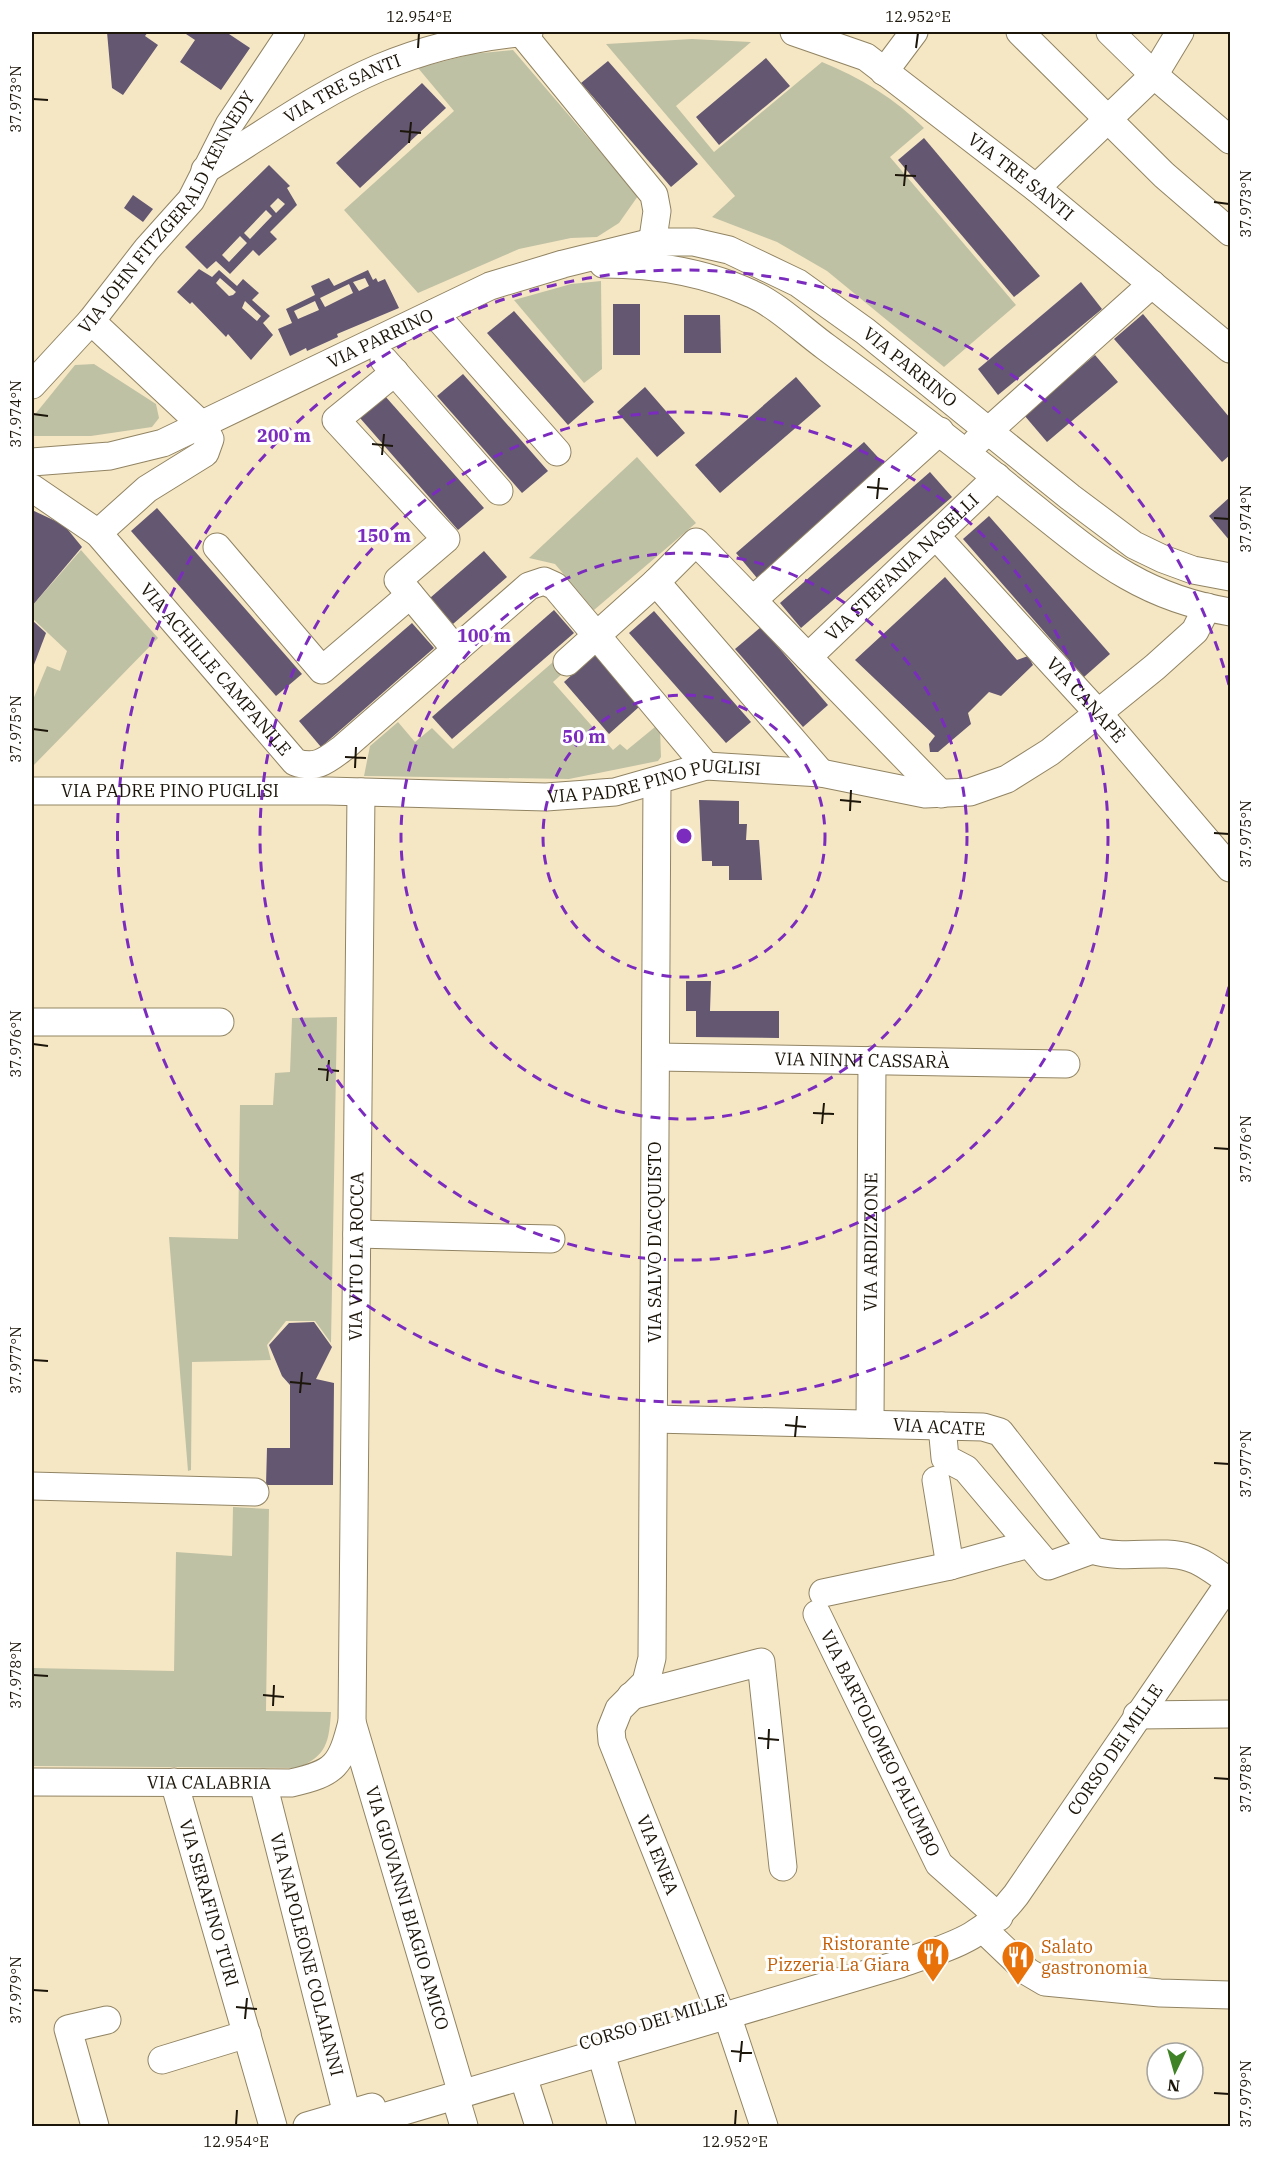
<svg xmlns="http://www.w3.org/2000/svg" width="1262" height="2158" viewBox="0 0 1262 2158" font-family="'IBM Plex Serif',serif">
<rect width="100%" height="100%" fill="#f6e7c4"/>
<g fill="#bfc1a5">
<path d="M692 39 751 42 676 106 714 152 822 62C859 77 896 99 924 128L890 157 1016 305 944 367 827 271 777 242 712 217 735 196 606 44Z"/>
<polygon points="513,50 638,196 619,223 597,237 571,238 519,249 418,293 344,210 454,111 418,68 472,54"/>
<polygon points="601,281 602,369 584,383 514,300 571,284"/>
<polygon points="94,364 156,404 159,418 152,427 91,436 32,436 32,418 75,365"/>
<polygon points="637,457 696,523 594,610 555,564 529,558"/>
<polygon points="81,550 158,638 32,767 32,702 47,666 60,671 67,651 32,618 32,606"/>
<polygon points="553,662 562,674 553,682 613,750 620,744 627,750 655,727 660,728 661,757 658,761 569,779 364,776 370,746 398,722 415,742 432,728 453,749"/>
<polygon points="337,1017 331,1343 315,1321 286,1321 267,1345 271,1360 192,1362 191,1470 188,1471 169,1237 238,1239 240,1105 273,1105 275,1073 290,1072 292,1018"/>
<path d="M233 1507 269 1509 266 1711 331 1712C329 1742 327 1756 297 1768L32 1766V1668L174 1671 176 1552 232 1556Z"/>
</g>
<g fill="#635772" fill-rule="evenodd">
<polygon points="107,32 148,32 145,36 158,45 123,95 112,88"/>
<polygon points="183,32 226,32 250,48 221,90 180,62 195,40"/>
<polygon points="766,58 790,86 719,145 696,117"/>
<polygon points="608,61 698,164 671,187 581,83"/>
<polygon points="422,83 446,108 360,188 336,163"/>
<polygon points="924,138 1040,276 1014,297 898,160"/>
<path d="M269 165 290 186 287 188 297 205 270 232 277 239 259 256 253 250 230 274 216 261 207 269 185 247ZM278 198 285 204 276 213 270 206ZM266 210 272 216 250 239 244 233ZM240 236 247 243 229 262 222 255Z"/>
<polygon points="133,195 153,209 143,222 124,208"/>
<path d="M199 269 212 277 219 270 237 286 243 279 259 293 252 300 270 316 263 323 273 335 251 360 228 334 226 337 192 302 190 304 177 292ZM220 278 236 292 233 295 229 296 216 283ZM245 301 261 316 257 321 242 308Z"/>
<path d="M368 270 373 280 376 278 378 282 385 279 399 308 337 334 338 337 307 351 306 348 290 356 278 329 292 323 286 309 315 295 311 286 329 278 334 286ZM365 278 369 286 359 291 353 282ZM349 284 353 293 325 307 320 298ZM315 301 319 310 298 319 294 311Z"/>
<polygon points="1081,282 1102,309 998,395 978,369"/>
<rect x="613" y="304" width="27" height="51"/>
<polygon points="514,311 594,402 568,425 487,333"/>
<polygon points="1143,314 1230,418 1230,455 1222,462 1114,339"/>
<polygon points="684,315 720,315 721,353 684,353"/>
<polygon points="1095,355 1118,382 1047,442 1024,415"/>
<polygon points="463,374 548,471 522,493 437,396"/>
<polygon points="796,377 821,406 720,493 695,465"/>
<polygon points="645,387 685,433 657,457 617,412"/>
<polygon points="385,396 484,508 458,530 360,418"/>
<polygon points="864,442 886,466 757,578 736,553"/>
<polygon points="930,472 952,497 801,628 780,603"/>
<polygon points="1230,497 1230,541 1209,516"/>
<polygon points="157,508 302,674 276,696 131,531"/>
<polygon points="32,510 64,525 82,547 32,606"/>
<polygon points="989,516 1110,654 1084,677 963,539"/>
<polygon points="484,551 507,577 453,624 430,598"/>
<polygon points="945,577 1017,660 1028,656 1033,665 1001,696 989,692 968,713 971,724 938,752 930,752 929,744 935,736 855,660"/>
<polygon points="554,610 574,633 452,739 432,717"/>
<polygon points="654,611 751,722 726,743 629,633"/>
<polygon points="32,620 46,633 32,670"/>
<polygon points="412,623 434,648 321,747 299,721"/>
<polygon points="761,627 828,705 803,727 735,649"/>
<polygon points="595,654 640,706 609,734 564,682"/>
<polygon points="699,800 739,801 739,824 747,824 746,840 759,840 762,880 729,880 729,866 712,866 712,861 702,861"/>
<polygon points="686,981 711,981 710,1011 779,1011 779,1038 696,1037 696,1011 686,1011"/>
<polygon points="314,1322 332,1347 316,1379 334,1383 333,1485 266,1485 267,1448 290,1448 290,1385 282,1376 269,1345 289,1323"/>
</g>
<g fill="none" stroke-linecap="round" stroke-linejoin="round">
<g stroke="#918463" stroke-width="29">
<g id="minor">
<polyline points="521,32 654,195 657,211 650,259"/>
<path id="s1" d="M794 32 866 57 1036 188 1230 349"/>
<polyline points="1020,32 1164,175 1230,232"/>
<polyline points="1110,32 1154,75 1230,140"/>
<polyline points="884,72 914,32"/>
<path id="s2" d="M205 170C261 136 318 94 379 68 427 48 478 36 529 32"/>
<polyline points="1036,188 1154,75 1180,32"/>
<path d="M603 264C654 264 705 272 752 294 777 305 804 331 826 347 894 397 961 448 1027 502 1096 557 1140 597 1230 612"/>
<polyline points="434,313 557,452"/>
<polyline points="91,321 203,426 210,439 205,453 147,489 98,533"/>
<polyline points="384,360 499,491"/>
<polyline points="395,372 336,420 446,539 398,580 456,650"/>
<path id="s3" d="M32 385 91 321 147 249 191 200 229 125 291 32"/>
<polyline points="976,442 1152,284"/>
<path id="s4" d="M32 462 110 456 163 443 490 286 563 264 652 242H694L729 250 798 283 865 331 1070 497 1134 545 1163 559 1193 570 1230 577"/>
<path id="s5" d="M32 488 98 533 295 762C316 770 327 760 343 748L529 586 544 581 555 586 706 766"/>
<path id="s6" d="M936 536 1098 713 1230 868"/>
<polyline points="217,547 322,670 410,595"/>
<polyline points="656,582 821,773"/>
<polyline points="753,600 940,431"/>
<path id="s7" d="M808 657 997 477"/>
<polyline points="567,662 656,582 696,542 941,794"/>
<path id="s8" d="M657 781 652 1658 646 1682 619 1709 611 1729 612 1741 722 2017"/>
<path id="s9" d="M32 791H328L546 797 615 792 706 766 821 773 925 794 970 792 1007 779 1050 752 1155 667 1195 631 1207 607"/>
<polyline points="32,1022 220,1022"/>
<path id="s10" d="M656 1057 1066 1064"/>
<polyline points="357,1234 551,1239"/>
<path id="s11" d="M870 1424 872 1060"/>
<polyline points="942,1426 945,1458 966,1469 1048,1566 1092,1550"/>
<polyline points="936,1480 950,1566"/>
<polyline points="32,1486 255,1492"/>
<polyline points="823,1593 950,1566 1029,1544"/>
<path id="s12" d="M817 1614 939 1864 999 1917"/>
<polyline points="631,1696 761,1662 783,1867"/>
<polyline points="1137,1715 1230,1714"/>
<path id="s13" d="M352 1722 462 2094"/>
<path id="s14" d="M32 1782 291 1783C336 1773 341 1765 352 1722L361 792"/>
<path id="s15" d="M174 1782 273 2126"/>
<path id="s16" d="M263 1783 350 2126"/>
<polyline points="984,1930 1028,1972 1045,1982 1160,1993 1230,1995"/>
<polyline points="727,2015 764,2126"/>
<polyline points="601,2053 622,2126"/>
<polyline points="162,2060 247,2034"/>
<polyline points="523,2076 539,2126"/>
<polyline points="455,2096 464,2126"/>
<polyline points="95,2126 68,2029 107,2020"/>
<polyline points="307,2126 372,2107"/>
<path id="s17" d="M353 2126 900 1964C953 1945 980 1941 1016 1895L1230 1582C1218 1574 1204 1562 1190 1558 1159 1548 1126 1561 1092 1550L1000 1432 983 1427 654 1419"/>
</g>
</g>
<use href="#minor" stroke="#fff" stroke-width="27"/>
</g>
<path fill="none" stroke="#1c160a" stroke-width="2" d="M418 48 419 33M916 48 918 33M33 99 48 100M400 131 421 133M409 143 411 122M895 175 916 176M904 186 906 165M1214 202 1229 204M33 414 48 416M372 444 393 446M382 455 384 434M867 487 888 489M877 499 879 478M1214 518 1229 519M33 729 48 731M345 757 366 758M355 768 356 747M840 800 861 802M850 811 851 790M1214 833 1229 834M33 1044 48 1046M318 1069 339 1071M327 1081 329 1060M813 1113 834 1114M822 1124 824 1103M1214 1148 1229 1149M33 1360 48 1361M290 1382 311 1384M300 1393 302 1372M785 1425 806 1427M795 1437 797 1416M1214 1463 1229 1464M33 1675 48 1676M263 1695 284 1697M273 1706 274 1685M758 1738 779 1740M768 1749 769 1729M1214 1778 1229 1779M33 1990 48 1991M236 2007 257 2009M245 2019 247 1998M731 2051 752 2053M740 2062 742 2041M1214 2093 1229 2094M236 2125 237 2110M735 2125 736 2110"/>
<g fill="none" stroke="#7b2cbf" stroke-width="3" stroke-dasharray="10 8">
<circle cx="684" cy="836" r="141"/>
<circle cx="684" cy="836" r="283"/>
<circle cx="684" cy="836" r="424"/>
<path d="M1229 987A566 566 0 1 1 1229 685"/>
</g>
<defs>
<g id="restaurant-pin" transform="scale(1.725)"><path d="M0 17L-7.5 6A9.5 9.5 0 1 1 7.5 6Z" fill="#e8710a" stroke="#fff"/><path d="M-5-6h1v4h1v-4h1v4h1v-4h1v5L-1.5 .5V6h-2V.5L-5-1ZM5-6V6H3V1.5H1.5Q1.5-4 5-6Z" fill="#fff"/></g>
</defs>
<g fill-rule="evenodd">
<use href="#restaurant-pin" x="933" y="1954"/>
<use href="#restaurant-pin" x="1018" y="1957"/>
</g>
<g text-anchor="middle" stroke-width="6" stroke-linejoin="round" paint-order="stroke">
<g font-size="18" fill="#1c160a" stroke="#fff">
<text dy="6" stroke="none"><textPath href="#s2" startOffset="160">VIA TRE SANTI</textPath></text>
<text dy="6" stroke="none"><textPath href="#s1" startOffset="272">VIA TRE SANTI</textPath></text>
<text dy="6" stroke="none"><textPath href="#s3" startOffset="220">VIA JOHN FITZGERALD KENNEDY</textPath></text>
<text dy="6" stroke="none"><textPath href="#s4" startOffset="374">VIA PARRINO</textPath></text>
<text dy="6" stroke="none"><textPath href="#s4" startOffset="958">VIA PARRINO</textPath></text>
<text dy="6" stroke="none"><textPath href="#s7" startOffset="130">VIA STEFANIA NASELLI</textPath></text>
<text dy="6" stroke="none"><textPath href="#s5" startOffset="260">VIA ACHILLE CAMPANILE</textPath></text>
<text dy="6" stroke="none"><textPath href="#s6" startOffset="222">VIA CANAPÈ</textPath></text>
<text dy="6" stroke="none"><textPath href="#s9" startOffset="624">VIA PADRE PINO PUGLISI</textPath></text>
<text dy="6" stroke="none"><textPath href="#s9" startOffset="138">VIA PADRE PINO PUGLISI</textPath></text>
<text dy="6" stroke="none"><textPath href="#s10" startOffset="206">VIA NINNI CASSARÀ</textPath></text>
<text transform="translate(655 1242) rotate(-90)" y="6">VIA SALVO D'ACQUISTO</text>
<text dy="6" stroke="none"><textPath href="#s11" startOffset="182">VIA ARDIZZONE</textPath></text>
<text dy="6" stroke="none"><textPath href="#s14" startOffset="819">VIA VITO LA ROCCA</textPath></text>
<text transform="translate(939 1427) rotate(3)" y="6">VIA ACATE</text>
<text dy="6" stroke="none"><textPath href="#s12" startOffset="144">VIA BARTOLOMEO PALUMBO</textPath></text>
<text dy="6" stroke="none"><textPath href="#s17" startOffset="884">CORSO DEI MILLE</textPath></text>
<text dy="6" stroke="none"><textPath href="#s14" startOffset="177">VIA CALABRIA</textPath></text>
<text dy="6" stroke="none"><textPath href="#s8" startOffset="1096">VIA ENEA</textPath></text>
<text dy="6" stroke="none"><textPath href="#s15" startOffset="126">VIA SERAFINO TURI</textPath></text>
<text dy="6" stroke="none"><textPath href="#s13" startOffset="194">VIA GIOVANNI BIAGIO AMICO</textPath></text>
<text dy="6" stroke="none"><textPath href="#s16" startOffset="177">VIA NAPOLEONE COLAIANNI</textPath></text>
<text transform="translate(653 2022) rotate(-17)" y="6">CORSO DEI MILLE</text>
</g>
<g font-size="18" fill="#c56008" stroke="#fff" text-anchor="end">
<text x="910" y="1950">Ristorante<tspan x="910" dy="21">Pizzeria La Giara</tspan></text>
<text x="1041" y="1953" text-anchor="start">Salato<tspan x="1041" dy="21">gastronomia</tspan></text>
</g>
</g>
<circle cx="684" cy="836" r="9" fill="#7b2cbf" stroke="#fff" stroke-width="3"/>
<g font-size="18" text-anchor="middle" font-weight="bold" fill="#7b2cbf" stroke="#fff" stroke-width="6" stroke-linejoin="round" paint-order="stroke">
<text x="284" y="442">200 m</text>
<text x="384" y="542">150 m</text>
<text x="484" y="642">100 m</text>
<text x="584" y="743">50 m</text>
</g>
<rect width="1262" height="2158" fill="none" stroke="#ffffff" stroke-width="66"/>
<g transform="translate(1175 2071) rotate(185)"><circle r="28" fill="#ffffff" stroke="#a4a29d" stroke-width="1.5"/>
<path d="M0-4.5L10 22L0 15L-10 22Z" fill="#408326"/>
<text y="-9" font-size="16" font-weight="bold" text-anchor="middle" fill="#1c160a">N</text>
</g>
<rect x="33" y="33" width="1196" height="2092" fill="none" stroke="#1c160a" stroke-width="2"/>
<g font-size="15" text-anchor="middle" fill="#1c160a">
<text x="419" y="22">12.954°E</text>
<text x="918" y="22">12.952°E</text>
<text transform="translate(16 99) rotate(-90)" y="5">37.973°N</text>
<text transform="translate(1246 204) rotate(-90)" y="5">37.973°N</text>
<text transform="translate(16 414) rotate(-90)" y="5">37.974°N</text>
<text transform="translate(1246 519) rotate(-90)" y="5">37.974°N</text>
<text transform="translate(16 729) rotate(-90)" y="5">37.975°N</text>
<text transform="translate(1246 834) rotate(-90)" y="5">37.975°N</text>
<text transform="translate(16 1044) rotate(-90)" y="5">37.976°N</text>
<text transform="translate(1246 1149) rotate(-90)" y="5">37.976°N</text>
<text transform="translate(16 1360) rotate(-90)" y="5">37.977°N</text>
<text transform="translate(1246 1464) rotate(-90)" y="5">37.977°N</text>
<text transform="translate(16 1675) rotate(-90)" y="5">37.978°N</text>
<text transform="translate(1246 1779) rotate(-90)" y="5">37.978°N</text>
<text transform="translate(16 1990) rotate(-90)" y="5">37.979°N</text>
<text transform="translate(1246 2094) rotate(-90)" y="5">37.979°N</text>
<text x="236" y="2147">12.954°E</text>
<text x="735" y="2147">12.952°E</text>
</g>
</svg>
